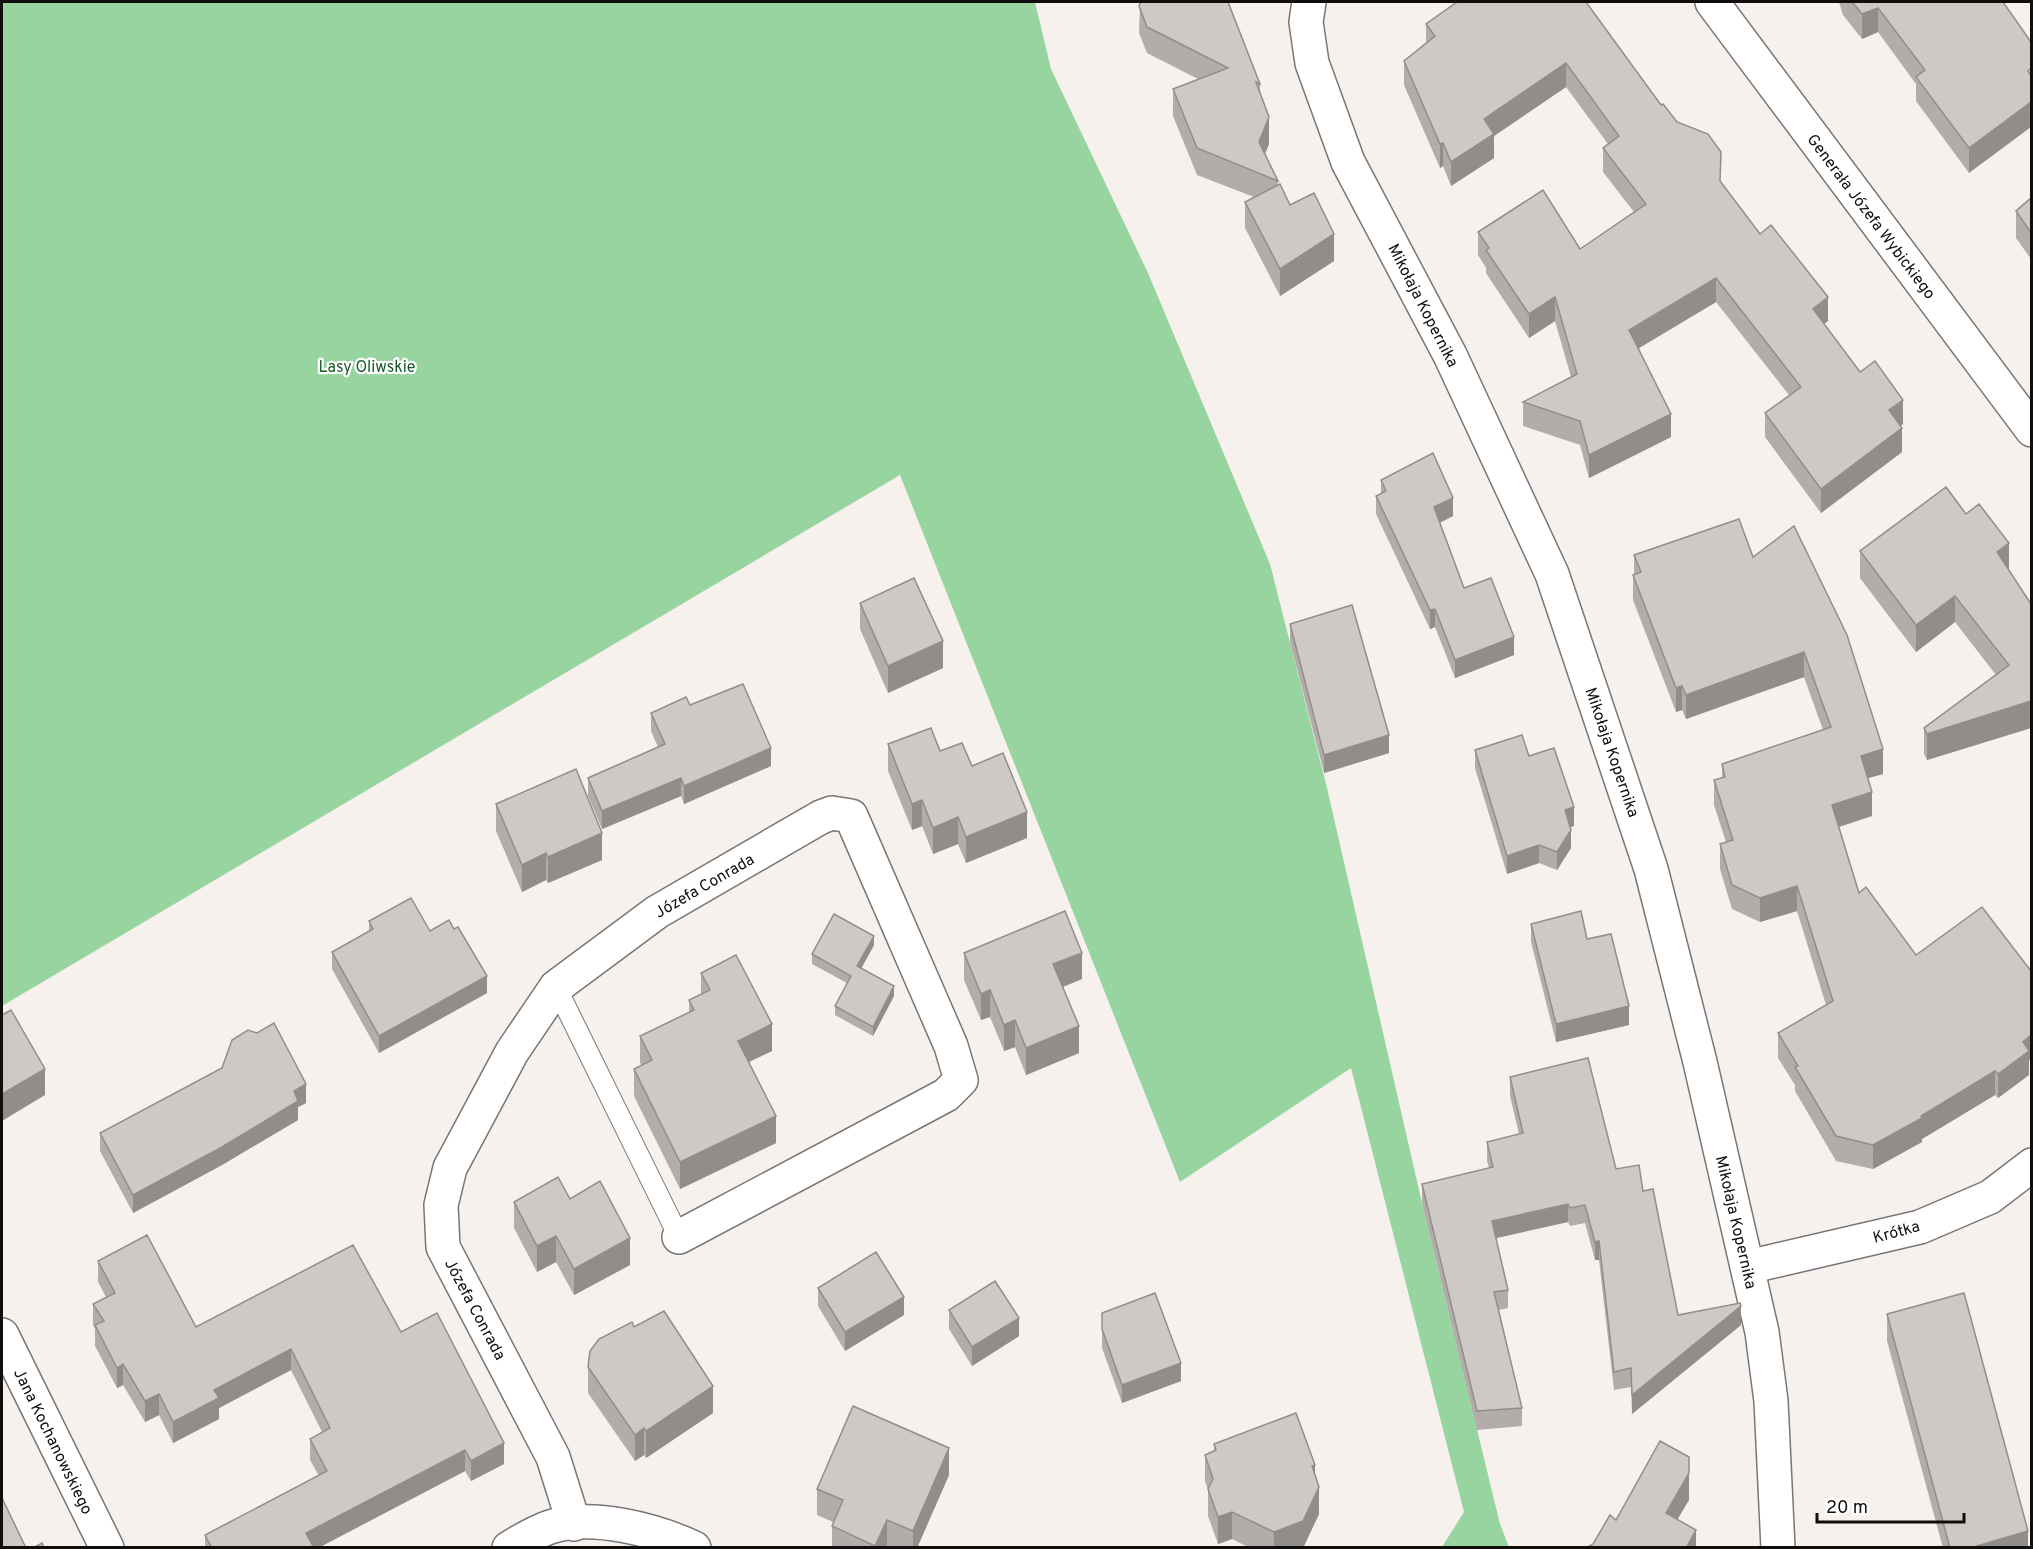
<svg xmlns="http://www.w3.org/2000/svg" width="2033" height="1549" viewBox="0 0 2033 1549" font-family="Overpass,sans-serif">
<rect width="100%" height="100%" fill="#f7f1ee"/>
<polygon fill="#97d4a0" points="2,2 1035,2 1051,69 1148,273 1270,564 1327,788 1422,1203 1500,1524 1509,1547 1442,1547 1464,1512 1351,1068 1180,1182 900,475 2,1006"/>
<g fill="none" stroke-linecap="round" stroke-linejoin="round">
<g stroke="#7a7572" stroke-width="22">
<polyline id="service" points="556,987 679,1237"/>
</g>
<g stroke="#7a7572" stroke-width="36">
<g id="minor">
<polyline points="1309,2 1306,22 1312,63 1348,162 1450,355 1552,574 1651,869 1700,1062 1762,1332 1771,1401 1778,1548"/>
<polyline points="1712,2 2032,430"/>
<polyline points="1748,1267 1920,1227 1990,1197 2032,1165"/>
<polyline points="2,1335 107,1548"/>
<polyline points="574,1524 553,1457 443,1247 441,1205 450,1168 512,1052 556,987 657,912 821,817 832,813 851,816 951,1046 961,1080 946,1095 679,1237"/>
<path d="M509 1548C522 1540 536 1532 550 1527 592 1513 656 1530 694 1548"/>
</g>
</g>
<use href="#service" stroke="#fff" stroke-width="20"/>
<use href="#minor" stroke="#fff" stroke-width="33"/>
</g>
<g fill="#b2adaa">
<polygon points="1139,2 1228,2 1260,84 1260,91 1269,144 1265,154 1278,181 1278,185 1290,205 1334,261 1280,296 1245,228 1245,202 1254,197 1197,175 1173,116 1173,89 1198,79 1147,53 1139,33 1140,5"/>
<polygon points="1457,2 1661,105 1828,321 1824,324 1860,372 1903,424 1900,426 1902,452 1821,513 1765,437 1765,413 1789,395 1716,302 1639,348 1671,437 1589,478 1580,445 1523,426 1523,402 1571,377 1555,321 1529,338 1486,273 1486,268 1478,255 1478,232 1580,249 1634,212 1603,172 1603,148 1608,144 1566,87 1494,136 1494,158 1451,186 1443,166 1440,168 1404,85 1404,61 1426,44 1426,24"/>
<polygon points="1839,2 2003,2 1969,173 1916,101 1916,84 1878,32 1862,39 1843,15"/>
<polygon points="2031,198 2031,259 2016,238 2016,211"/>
<polygon points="1381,480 1453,516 1440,523 1464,588 1514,655 1455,678 1435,627 1430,629 1376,514 1376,496 1381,493"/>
<polygon points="1860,551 2009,570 2031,604 2031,728 1927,760 1924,754 1924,728 1996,675 1955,622 1916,652 1860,578"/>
<polygon points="1634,555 1753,557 1883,774 1868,778 1872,816 1839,827 1859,893 1916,955 2029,1061 2029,1075 1998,1098 1995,1095 1922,1139 1922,1142 1873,1169 1836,1161 1795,1091 1795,1085 1778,1058 1778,1033 1826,1005 1797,911 1760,922 1732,909 1720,869 1720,844 1726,842 1714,805 1714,780 1722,778 1722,764 1823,730 1804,677 1686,719 1682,710 1676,712 1633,600 1633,575 1634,575"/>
<polygon points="860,603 943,668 888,693 860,629"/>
<polygon points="1290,624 1389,753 1324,773 1290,642"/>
<polygon points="690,705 771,766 684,804 681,796 602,829 588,796 588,778 658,747 651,731 651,713"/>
<polygon points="888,744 940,751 972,766 1027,838 966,863 958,844 933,854 922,826 912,830 888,771"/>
<polygon points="1475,750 1529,756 1574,826 1570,827 1571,848 1557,870 1539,863 1507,874 1475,768"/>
<polygon points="496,804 602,860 548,883 546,880 522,892 496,831"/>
<polygon points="369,921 430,931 454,929 487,993 379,1053 332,969 332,952 369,931"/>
<polygon points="1531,924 1587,939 1629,1025 1556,1042 1531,942"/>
<polygon points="874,945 861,969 894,996 873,1036 835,1015 835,1006 847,983 812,964 812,954"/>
<polygon points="964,953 1082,979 1062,987 1079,1053 1026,1075 1015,1047 1004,1051 990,1017 981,1020 964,980"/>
<polygon points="701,973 772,1051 749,1062 776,1143 680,1189 634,1096 634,1069 642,1065 640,1063 640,1036 689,1012 689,1000 701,995"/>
<polygon points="1510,1077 1616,1169 1643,1191 1678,1315 1741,1325 1632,1414 1631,1387 1614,1390 1599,1260 1595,1260 1585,1223 1570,1226 1568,1222 1496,1238 1508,1290 1508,1308 1499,1310 1522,1408 1522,1426 1477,1430 1422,1203 1422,1184 1489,1168 1487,1161 1487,1142 1519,1134 1510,1096"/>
<polygon points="306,1103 298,1107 298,1120 222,1165 133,1213 100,1151 100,1133"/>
<polygon points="570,1199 630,1265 574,1295 556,1262 537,1272 514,1228 514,1202"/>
<polygon points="98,1261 196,1327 401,1332 504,1464 471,1481 465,1471 318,1548 205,1548 205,1535 319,1476 310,1460 310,1439 322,1432 291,1370 219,1408 219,1419 173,1443 159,1415 145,1422 123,1385 117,1388 95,1346 95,1329 93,1325 93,1304 106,1297 98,1282"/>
<polygon points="818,1288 904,1315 845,1351 818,1306"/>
<polygon points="949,1310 1019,1336 972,1366 949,1329"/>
<polygon points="1102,1313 1181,1381 1122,1403 1102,1348"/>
<polygon points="1887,1314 2028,1548 1943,1548 1887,1341"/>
<polygon points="634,1327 713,1413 646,1458 644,1455 635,1461 588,1393 588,1367"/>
<polygon points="1214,1444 1315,1477 1319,1514 1303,1548 1250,1548 1232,1539 1218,1544 1208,1516 1208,1490 1205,1481 1205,1455 1214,1451"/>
<polygon points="949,1475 917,1548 890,1548 887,1546 886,1548 832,1548 832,1526 833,1522 817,1515 817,1489"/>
</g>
<g fill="#918d8b">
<polygon points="1878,8 1878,32 1862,39 1862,14"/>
<polygon points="1566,63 1566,87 1494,136 1494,158 1451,186 1451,162 1484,119"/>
<polygon points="2031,102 2031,127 1969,173 1969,148"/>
<polygon points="1269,117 1269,144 1259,169 1259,142"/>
<polygon points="1443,143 1443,166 1440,168 1440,144"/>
<polygon points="1334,234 1334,261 1280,296 1280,269"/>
<polygon points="1716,278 1716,302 1629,354 1629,330"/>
<polygon points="1555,297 1555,321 1529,338 1529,314"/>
<polygon points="1828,297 1828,321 1813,332 1813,309"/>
<polygon points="1903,400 1903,424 1889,434 1889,410"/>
<polygon points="1671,414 1671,437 1589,478 1589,455"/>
<polygon points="1902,428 1902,452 1821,513 1821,489"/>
<polygon points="1453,498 1453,516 1434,525 1434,507"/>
<polygon points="2009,543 2009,570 1997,552"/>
<polygon points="1955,596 1955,622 1916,652 1916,625"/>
<polygon points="1435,609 1435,627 1430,629 1430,610"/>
<polygon points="1514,637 1514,655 1455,678 1455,660"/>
<polygon points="943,641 943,668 888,693 888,666"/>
<polygon points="1804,652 1804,677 1686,719 1686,695"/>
<polygon points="1682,686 1682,710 1676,712 1676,688"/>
<polygon points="2031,701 2031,728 1927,760 1927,734"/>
<polygon points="1389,735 1389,753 1324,773 1324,755"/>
<polygon points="771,748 771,766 684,804 684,786"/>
<polygon points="1883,749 1883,774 1861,780 1861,756"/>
<polygon points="681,778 681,796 602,829 602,811"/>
<polygon points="1872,792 1872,816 1832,829 1832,805"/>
<polygon points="922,800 922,826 912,830 912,804"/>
<polygon points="1574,807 1574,826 1565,829 1565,810"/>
<polygon points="1027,812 1027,838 966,863 966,837"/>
<polygon points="958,817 958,844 933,854 933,828"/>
<polygon points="1571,830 1571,848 1557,870 1557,852"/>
<polygon points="602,833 602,860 548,883 548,857"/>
<polygon points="1539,845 1539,863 1507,874 1507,856"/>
<polygon points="546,853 546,880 522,892 522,865"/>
<polygon points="1797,886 1797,911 1760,922 1760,898"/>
<polygon points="874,936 874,945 857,976 857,966"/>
<polygon points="1082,953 1082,979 1053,991 1053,964"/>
<polygon points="487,976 487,993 379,1053 379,1036"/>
<polygon points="894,986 894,996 873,1036 873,1027"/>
<polygon points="990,990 990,1017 981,1020 981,994"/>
<polygon points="1629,1006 1629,1025 1556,1042 1556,1024"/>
<polygon points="1015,1020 1015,1047 1004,1051 1004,1025"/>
<polygon points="772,1024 772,1051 738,1067 738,1041"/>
<polygon points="1079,1026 1079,1053 1026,1075 1026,1048"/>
<polygon points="2031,1035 2031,1059 2029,1061 2029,1075 1998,1098 1998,1074 2023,1042"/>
<polygon points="45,1069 45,1095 2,1121 2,1094"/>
<polygon points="1995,1071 1995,1095 1922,1139 1922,1142 1873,1169 1873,1145"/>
<polygon points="306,1084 306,1103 298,1107 298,1120 222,1165 133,1213 133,1195 294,1091"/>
<polygon points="776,1116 776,1143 680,1189 680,1162"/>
<polygon points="1568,1204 1568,1222 1492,1239 1492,1221"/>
<polygon points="556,1236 556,1262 537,1272 537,1246"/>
<polygon points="630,1238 630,1265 574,1295 574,1269"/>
<polygon points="1599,1241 1599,1260 1595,1260 1595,1242"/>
<polygon points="904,1297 904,1315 845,1351 845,1332"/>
<polygon points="1741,1306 1741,1325 1632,1414 1632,1395"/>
<polygon points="1019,1318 1019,1336 972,1366 972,1347"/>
<polygon points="291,1349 291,1370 219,1408 219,1419 173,1443 173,1422 214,1390"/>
<polygon points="1181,1363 1181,1381 1122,1403 1122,1385"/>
<polygon points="123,1364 123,1385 117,1388 117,1368"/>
<polygon points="713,1386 713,1413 646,1458 646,1431"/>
<polygon points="159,1394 159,1415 145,1422 145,1401"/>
<polygon points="644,1428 644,1455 635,1461 635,1435"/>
<polygon points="504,1443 504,1464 471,1481 471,1461"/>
<polygon points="949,1448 949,1475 917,1548 913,1548 913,1531"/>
<polygon points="465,1450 465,1471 318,1548 306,1548 306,1533"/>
<polygon points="1315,1465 1315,1491 1312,1466"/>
<polygon points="1689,1473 1689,1500 1666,1539 1666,1513"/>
<polygon points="1319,1487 1319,1514 1303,1548 1274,1548 1274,1532"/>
<polygon points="1232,1512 1232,1539 1218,1544 1218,1517"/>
<polygon points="887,1520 887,1546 886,1548 875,1548"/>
<polygon points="1696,1530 1696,1548 1686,1548"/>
<polygon points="2028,1531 2028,1548 1970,1548"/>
</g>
<g fill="#cfc9c6" stroke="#918d8b" stroke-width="1.5">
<polygon points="1141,2 1228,2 1260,84 1256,82 1269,117 1259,142 1278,181 1197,148 1173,89 1228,68 1147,27 1139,6"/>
<polygon points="1457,2 1586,2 1661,105 1663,104 1677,122 1708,134 1721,152 1720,181 1760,234 1771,225 1828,297 1813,309 1860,372 1875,361 1903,400 1889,410 1902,428 1821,489 1765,413 1801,387 1716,278 1629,330 1671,414 1589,455 1580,421 1523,402 1577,374 1555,297 1529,314 1486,250 1489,248 1478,232 1543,190 1580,249 1646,204 1603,148 1619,136 1566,63 1484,119 1494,134 1451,162 1443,143 1440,144 1404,61 1435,36 1426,24"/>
<polygon points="1852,2 2003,2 2031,42 2031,68 2028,71 2031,76 2031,102 1969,148 1916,77 1925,70 1878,8 1862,14"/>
<polygon points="1280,184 1290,205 1314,193 1334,234 1280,269 1245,202"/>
<polygon points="2031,198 2031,233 2016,211"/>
<polygon points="1433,453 1453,498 1434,507 1464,588 1491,578 1514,637 1455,660 1435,609 1430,610 1376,496 1386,491 1381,480"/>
<polygon points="1946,487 1966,514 1979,504 2009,543 1997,552 2031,604 2031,701 1927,734 1924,728 2009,665 1955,596 1916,625 1860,551"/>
<polygon points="1739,519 1753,557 1794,526 1847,635 1883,749 1861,756 1872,792 1832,805 1859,893 1866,887 1916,955 1982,907 2031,971 2031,1035 2023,1042 2029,1051 1998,1074 1995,1071 1921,1116 1922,1118 1873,1145 1836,1136 1795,1067 1798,1066 1778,1033 1833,1001 1797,886 1760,898 1732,885 1720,844 1733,840 1714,780 1725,777 1722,764 1831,727 1804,652 1686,695 1682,686 1676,688 1633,575 1641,572 1634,555"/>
<polygon points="914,578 943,641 888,666 860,603"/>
<polygon points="1352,605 1389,735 1324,755 1290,624"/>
<polygon points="743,684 771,748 684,786 681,778 602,811 588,778 665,744 651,713 686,697 690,705"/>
<polygon points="931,728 940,751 962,743 972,766 1003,753 1027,812 966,837 958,817 933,828 922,800 912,804 888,744"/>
<polygon points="1522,735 1529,756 1554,748 1574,807 1565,810 1571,830 1557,852 1539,845 1507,856 1475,750"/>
<polygon points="576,769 602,833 548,857 546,853 522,865 496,804"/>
<polygon points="411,898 430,931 449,920 454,929 458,927 487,976 379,1036 332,952 373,929 369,921"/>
<polygon points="1065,911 1082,953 1053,964 1079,1026 1026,1048 1015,1020 1004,1025 990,990 981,994 964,953"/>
<polygon points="1581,911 1587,939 1611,934 1629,1006 1556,1024 1531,924"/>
<polygon points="834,914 874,936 857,966 894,986 873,1027 835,1006 851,976 812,954"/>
<polygon points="736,955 772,1024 738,1041 776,1116 680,1162 634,1069 652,1060 640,1036 694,1010 689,1000 710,990 701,973"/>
<polygon points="11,1010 45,1069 2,1094 2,1015"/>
<polygon points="274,1023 306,1084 294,1091 298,1101 222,1147 133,1195 100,1133 222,1068 232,1040 248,1030 257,1033"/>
<polygon points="1588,1058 1616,1169 1639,1165 1643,1191 1653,1189 1678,1315 1740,1303 1741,1306 1632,1395 1631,1368 1614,1372 1599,1241 1595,1242 1585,1205 1570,1208 1568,1204 1492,1221 1508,1290 1494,1292 1522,1408 1477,1411 1422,1184 1493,1167 1487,1142 1523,1133 1510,1077"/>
<polygon points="558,1177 570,1199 600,1181 630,1238 574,1269 556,1236 537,1246 514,1202"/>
<polygon points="147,1235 196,1327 353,1245 401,1332 437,1313 504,1443 471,1461 465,1450 306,1533 314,1548 212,1548 205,1535 327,1471 310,1439 330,1428 291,1349 214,1390 219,1398 173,1422 159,1394 145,1401 123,1364 117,1368 95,1325 104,1321 93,1304 115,1293 98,1261"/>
<polygon points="876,1252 904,1297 845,1332 818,1288"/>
<polygon points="995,1281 1019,1318 972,1347 949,1310"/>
<polygon points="1155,1293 1181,1363 1122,1385 1102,1329 1102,1313"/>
<polygon points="1964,1293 2028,1531 1970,1548 1950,1548 1887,1314"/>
<polygon points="664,1311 713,1386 646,1431 644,1428 635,1435 588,1367 590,1351 599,1339 632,1322 634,1327"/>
<polygon points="853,1406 949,1448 913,1531 887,1520 875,1546 832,1526 843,1500 817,1489"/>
<polygon points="1296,1413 1315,1465 1312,1466 1319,1487 1303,1521 1274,1532 1232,1512 1218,1517 1208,1489 1213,1479 1205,1455 1216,1450 1214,1444"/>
<polygon points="1660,1441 1689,1457 1689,1473 1666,1513 1696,1530 1686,1548 1586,1548 1593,1544 1610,1515 1616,1520"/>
<polygon points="2,1498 26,1548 2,1548"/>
<polygon points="42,1543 44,1548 33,1548"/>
</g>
<g text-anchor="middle" stroke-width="4.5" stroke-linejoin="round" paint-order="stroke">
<g font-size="16" fill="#100e0d" stroke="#fff">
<text transform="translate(1872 216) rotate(53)" y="6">Generała Józefa Wybickiego</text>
<text transform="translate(1424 305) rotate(63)" y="6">Mikołaja Kopernika</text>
<text transform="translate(1613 752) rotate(71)" y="6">Mikołaja Kopernika</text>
<text transform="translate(704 885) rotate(-30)" y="6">Józefa Conrada</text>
<text transform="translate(1737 1222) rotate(77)" y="6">Mikołaja Kopernika</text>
<text transform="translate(1896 1231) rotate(-15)" y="6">Krótka</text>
<text transform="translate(476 1309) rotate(62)" y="6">Józefa Conrada</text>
<text transform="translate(54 1441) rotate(64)" y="6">Jana Kochanowskiego</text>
</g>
<g font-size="16" fill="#165727" stroke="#fff">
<text x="367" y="372">Lasy Oliwskie</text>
</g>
</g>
<rect width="2033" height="1549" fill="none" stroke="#100e0d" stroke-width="6"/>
<path d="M1817 1513v9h147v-9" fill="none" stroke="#100e0d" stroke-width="3"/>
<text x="1826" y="1513" font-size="18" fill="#100e0d" stroke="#ffffff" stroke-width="4.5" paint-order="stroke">20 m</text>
</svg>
